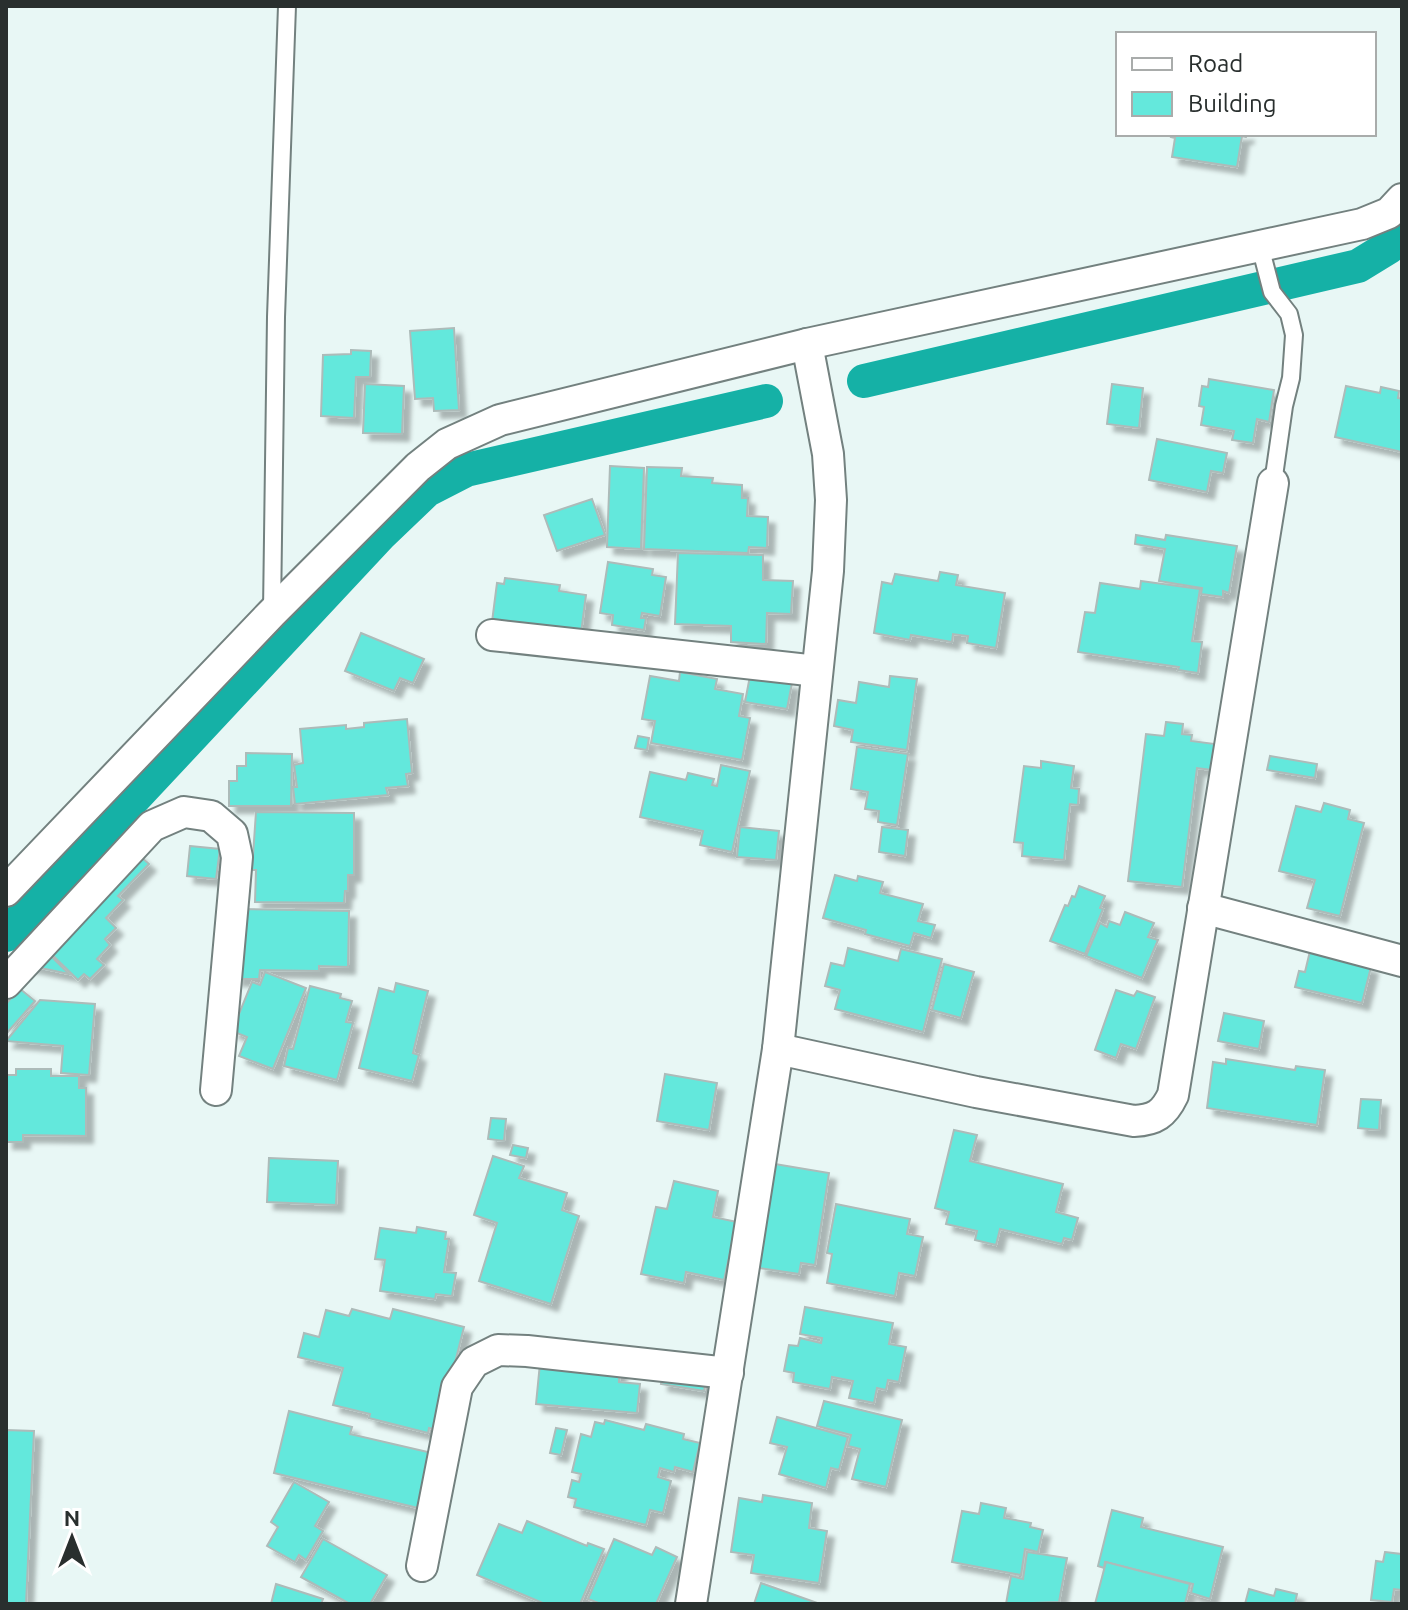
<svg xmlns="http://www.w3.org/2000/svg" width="1408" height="1610" viewBox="0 0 1408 1610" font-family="Ubuntu,sans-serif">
<defs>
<filter id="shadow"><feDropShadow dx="7" dy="7" stdDeviation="2" flood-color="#0004"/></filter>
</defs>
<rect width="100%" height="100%" fill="#e8f7f5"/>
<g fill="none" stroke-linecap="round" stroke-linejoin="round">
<g stroke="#15b1a6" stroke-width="34">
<polyline points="864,381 1358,266 1389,247 1402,234"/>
<polyline points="6,935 381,534 427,490 466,470 766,401"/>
</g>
</g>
<g fill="#64e8dc" stroke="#adbbb9" stroke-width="2" filter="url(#shadow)">
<polygon points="1172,134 1247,134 1246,137 1242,136 1237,167 1172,157 1175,138 1171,137"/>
<polygon points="454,328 459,410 434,411 433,398 415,399 410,331"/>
<polygon points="351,350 371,351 370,377 356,377 354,418 321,416 323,355 351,354"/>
<polygon points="1209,379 1274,390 1269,422 1257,419 1253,443 1232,440 1234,431 1201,425 1204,407 1199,406 1202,386 1208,387"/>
<polygon points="365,384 404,386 402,434 363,433"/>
<polygon points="1112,384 1143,388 1139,428 1107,424"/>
<polygon points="1346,386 1380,393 1381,387 1399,391 1398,398 1402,399 1402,452 1335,437"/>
<polygon points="1157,439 1227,453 1223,473 1211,471 1207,492 1149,480"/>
<polygon points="610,466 644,468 641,549 607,547"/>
<polygon points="647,467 682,468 681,476 713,478 712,483 742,485 742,498 748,498 747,516 768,517 767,548 749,547 748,553 644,549"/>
<polygon points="592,499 605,535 557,551 544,515"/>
<polygon points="1136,535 1165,540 1166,535 1237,546 1229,593 1223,591 1223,597 1201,594 1202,588 1159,581 1165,549 1135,544"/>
<polygon points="678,553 763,555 763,580 793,581 791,614 767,613 766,644 731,642 731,626 675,624"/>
<polygon points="608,562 653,569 652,575 666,577 660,616 642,613 641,618 646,618 644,630 612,625 613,615 600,613"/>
<polygon points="940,572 958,575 956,585 1005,593 996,648 967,643 968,636 953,634 952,642 911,635 910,640 874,633 882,582 892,584 895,574 938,581"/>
<polygon points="505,578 560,585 559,591 586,595 581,633 492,622 497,583 504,584"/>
<polygon points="1141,581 1200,589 1192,641 1202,642 1198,673 1178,670 1179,667 1078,652 1085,612 1095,613 1100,583 1140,589"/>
<polygon points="361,633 424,659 413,683 400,678 394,691 345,671"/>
<polygon points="680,672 717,679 715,689 743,694 739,716 750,718 742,760 651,743 655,721 642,719 650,676 679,681"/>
<polygon points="750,676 792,683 787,709 745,702"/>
<polygon points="890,676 917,679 907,750 851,742 853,730 834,726 838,700 856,703 859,682 889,687"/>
<polygon points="407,719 412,773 406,774 408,786 386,788 388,795 295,804 293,787 297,787 294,765 303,763 300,729 346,725 346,729 364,727 364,723"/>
<polygon points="1166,722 1183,724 1182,734 1192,735 1191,741 1215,744 1212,770 1197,768 1182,887 1128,881 1146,734 1164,736"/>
<polygon points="638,736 649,738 647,750 635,748"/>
<polygon points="857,747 908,754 897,825 878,822 879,811 865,809 868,792 851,789"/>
<polygon points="246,753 292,754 291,806 229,806 229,781 237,781 237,766 246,766"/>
<polygon points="1270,756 1317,764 1315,778 1267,770"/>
<polygon points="1041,761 1074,766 1071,788 1079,789 1078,805 1070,804 1064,860 1022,856 1023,843 1014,842 1024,766 1041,768"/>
<polygon points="721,765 750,771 732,852 700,845 703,831 640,817 650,772 686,780 688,773 714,779 712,785 717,786"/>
<polygon points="1324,803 1350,810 1348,819 1364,823 1340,916 1307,908 1315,880 1279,871 1296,806 1321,812"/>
<polygon points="256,812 354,813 354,875 348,875 348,891 345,891 344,903 255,902 256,870 252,870"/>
<polygon points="740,827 779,831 776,860 737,857"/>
<polygon points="882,827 908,830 905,856 879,852"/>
<polygon points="190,846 220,849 216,879 187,876"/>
<polygon points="132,849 149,864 118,896 123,900 106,918 116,928 105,939 110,945 97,959 104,965 90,979 84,974 78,980 41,944"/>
<polygon points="835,875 857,881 858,876 883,882 880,893 923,904 918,921 935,925 931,938 914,933 910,946 865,934 866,930 823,918"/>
<polygon points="1079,886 1105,896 1100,908 1103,909 1085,954 1050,941 1065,905 1068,906 1072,896 1075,897"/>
<polygon points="237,909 349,911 348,967 319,966 319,971 260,970 259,979 235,979"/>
<polygon points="1125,912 1154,923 1148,937 1158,940 1142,978 1086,956 1100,923 1107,927 1109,921 1120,925"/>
<polygon points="40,945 69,974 22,964"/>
<polygon points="848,948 898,961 901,949 942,959 923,1032 835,1009 840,990 825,986 831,963 844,966"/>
<polygon points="1310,951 1371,967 1362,1003 1295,987 1299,971 1305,972"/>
<polygon points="944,964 974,972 961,1018 932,1010"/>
<polygon points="265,972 306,988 273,1069 239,1056 247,1037 232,1031 252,982 260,985"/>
<polygon points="396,983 428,991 413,1053 419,1055 412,1081 359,1068 379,988 394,992"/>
<polygon points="310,986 341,994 340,998 352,1001 346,1022 353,1023 337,1080 284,1066 288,1048 293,1049"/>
<polygon points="19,988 35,1001 6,1034 6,1004"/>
<polygon points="1116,990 1134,996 1137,991 1155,997 1136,1049 1121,1044 1116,1058 1095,1050"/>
<polygon points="40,1000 95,1004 89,1075 61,1073 63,1046 6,1041"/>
<polygon points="1224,1013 1264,1021 1259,1049 1218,1041"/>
<polygon points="1226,1059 1295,1070 1296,1066 1325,1070 1317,1125 1207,1108 1213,1062 1226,1064"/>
<polygon points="16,1069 51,1069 51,1076 79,1076 79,1088 86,1088 86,1136 23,1135 23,1142 6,1142 6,1075 16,1075"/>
<polygon points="665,1074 717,1083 709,1130 657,1121"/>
<polygon points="1361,1099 1381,1100 1379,1130 1358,1128"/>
<polygon points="491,1118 506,1119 504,1141 488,1139"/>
<polygon points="954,1130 977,1135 970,1161 1063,1184 1056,1212 1078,1218 1072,1240 1064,1238 1062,1244 1000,1229 996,1245 975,1240 977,1231 946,1224 949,1212 935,1208"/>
<polygon points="513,1145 528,1148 526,1158 510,1155"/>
<polygon points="493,1156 524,1166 519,1178 567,1193 562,1210 579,1216 551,1304 479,1281 497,1223 474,1215"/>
<polygon points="269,1158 338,1161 336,1205 267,1202"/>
<polygon points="775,1164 829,1173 815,1265 801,1263 799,1274 759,1268"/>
<polygon points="674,1181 718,1191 713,1217 737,1222 724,1280 686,1272 684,1283 641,1274 656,1207 667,1209"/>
<polygon points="836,1204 910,1219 907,1234 923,1237 915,1276 899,1273 895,1296 827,1283 832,1254 827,1253"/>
<polygon points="417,1227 446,1232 445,1239 449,1239 444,1272 456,1273 452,1296 436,1294 435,1299 380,1291 385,1260 375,1259 380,1228 416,1233"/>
<polygon points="805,1307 893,1323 889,1344 906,1347 899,1382 888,1380 886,1390 877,1388 874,1403 849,1398 853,1381 832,1377 830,1389 793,1382 794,1373 784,1371 789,1345 798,1346 800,1338 821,1343 822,1338 800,1334"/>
<polygon points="352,1309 390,1319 393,1309 464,1327 438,1430 429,1428 428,1433 369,1418 370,1414 333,1405 343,1368 298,1357 304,1333 319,1337 326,1310 349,1316"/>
<polygon points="541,1353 620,1359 619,1382 640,1384 637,1413 536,1404"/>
<polygon points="666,1356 709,1364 704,1391 661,1384"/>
<polygon points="824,1401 902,1420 886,1487 852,1479 860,1449 848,1446 851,1435 817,1426"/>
<polygon points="289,1411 352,1427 350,1434 432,1453 418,1508 274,1473"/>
<polygon points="777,1417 848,1437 839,1470 831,1468 826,1488 779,1474 787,1447 770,1443"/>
<polygon points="605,1420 644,1430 646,1424 684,1434 683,1439 700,1443 693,1472 675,1467 674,1472 660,1468 658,1477 671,1481 663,1513 650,1510 646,1525 574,1507 576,1499 568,1497 572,1480 579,1482 581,1474 572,1472 581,1434 591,1437 595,1422 604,1424"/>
<polygon points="556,1428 567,1430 561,1455 550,1453"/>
<polygon points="6,1430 34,1431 26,1604 6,1604"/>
<polygon points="294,1482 329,1502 315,1526 323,1531 306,1560 299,1555 295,1562 267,1546 278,1527 271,1522"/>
<polygon points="763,1495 812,1503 809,1528 827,1531 819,1583 751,1573 754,1555 731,1552 739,1498 762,1502"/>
<polygon points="981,1503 1006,1508 1004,1518 1031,1523 1030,1527 1043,1530 1038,1552 1025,1549 1021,1575 952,1562 962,1511 979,1514"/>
<polygon points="1112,1510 1143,1518 1141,1527 1223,1547 1210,1599 1191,1593 1193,1584 1105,1562 1104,1568 1098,1566"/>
<polygon points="527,1521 587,1546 588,1543 604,1549 580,1604 545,1604 477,1575 499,1524 522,1533"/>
<polygon points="323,1539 387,1575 370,1604 350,1604 301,1577"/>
<polygon points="614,1539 652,1555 656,1547 677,1557 656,1604 601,1604 588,1599"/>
<polygon points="1027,1552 1067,1558 1059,1602 1006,1604 1011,1576 1023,1579"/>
<polygon points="1385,1552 1401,1554 1402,1590 1394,1589 1392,1602 1371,1600 1376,1561 1383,1562"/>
<polygon points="1106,1562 1190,1584 1185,1604 1095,1604"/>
<polygon points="761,1583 820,1604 754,1604"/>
<polygon points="276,1584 323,1599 321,1604 271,1604"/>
<polygon points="1249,1589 1274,1596 1276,1589 1297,1594 1295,1604 1245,1604"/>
</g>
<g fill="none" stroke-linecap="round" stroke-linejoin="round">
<g stroke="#73817f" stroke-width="20">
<g id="lane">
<polyline points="1260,246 1272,292 1289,314 1294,335 1291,378 1284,406 1273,483"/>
<polyline points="272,611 276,317 287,6"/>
</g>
</g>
<g stroke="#73817f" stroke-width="34">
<g id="street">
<polyline points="492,635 817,671"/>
<polyline points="6,891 272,613 418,467 447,444 500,420 807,344 1362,224 1389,213 1402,199"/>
<polyline points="1203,908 1402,961"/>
<polyline points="6,983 152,826 184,812 211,816 232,834 237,857 216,1090"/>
<path d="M778 1049 976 1092 1134 1121C1155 1120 1164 1114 1173 1095L1273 483"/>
<polyline points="422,1566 457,1387 474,1362 498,1350 527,1351 728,1373"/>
<polyline points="691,1604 778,1049 828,571 831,500 828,454 807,344"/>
</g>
</g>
<use href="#lane" stroke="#fff" stroke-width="16"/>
<use href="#street" stroke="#fff" stroke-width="30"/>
</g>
<rect width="1408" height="1610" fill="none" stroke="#292f2e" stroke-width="16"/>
<rect x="1116" y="32" width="260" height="104" fill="#ffffff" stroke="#a9acab" stroke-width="2"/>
<rect x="1132" y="58" width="40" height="12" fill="#ffffff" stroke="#a9acab" stroke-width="2"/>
<text x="1188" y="72" font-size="24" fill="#292f2e">Road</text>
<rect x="1132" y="92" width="40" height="24" fill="#64e8dc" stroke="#a9acab" stroke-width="2"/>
<text x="1188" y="112" font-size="24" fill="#292f2e">Building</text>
<g transform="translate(72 1538)" stroke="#ffffff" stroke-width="6" paint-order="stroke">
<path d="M0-6L14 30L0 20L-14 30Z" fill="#292f2e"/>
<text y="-12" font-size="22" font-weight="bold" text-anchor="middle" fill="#292f2e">N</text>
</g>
</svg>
